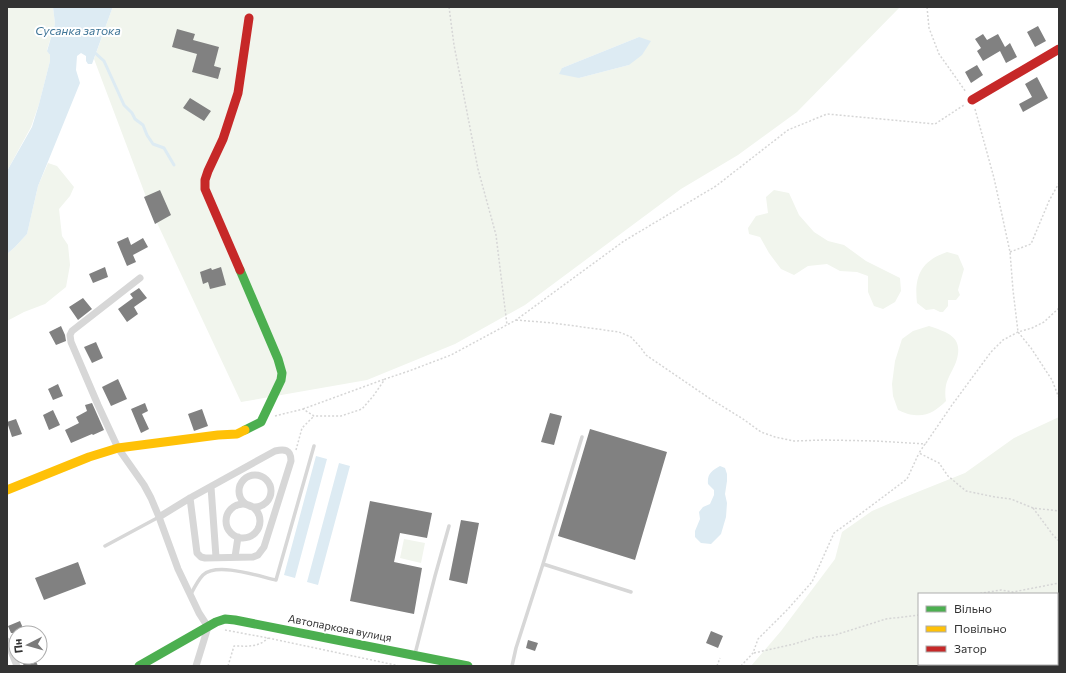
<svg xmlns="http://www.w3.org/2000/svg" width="1066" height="673" font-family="Commissioner,sans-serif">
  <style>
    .green { fill: #f1f5ed; fill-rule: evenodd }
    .water { fill: #ddebf3 }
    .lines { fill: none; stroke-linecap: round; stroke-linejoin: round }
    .stream { stroke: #ddebf3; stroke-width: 3 }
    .building { fill: #818181 }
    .path { stroke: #d6d6d6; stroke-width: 1.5; stroke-dasharray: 2 2; stroke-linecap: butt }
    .lane { stroke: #d7d7d7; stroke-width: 3.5 }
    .street { stroke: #d7d7d7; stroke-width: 7 }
    .fast { stroke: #4caf50; stroke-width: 9 }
    .slow { stroke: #ffc107; stroke-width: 9 }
    .jam { stroke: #c62828; stroke-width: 9 }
    .labels { text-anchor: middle; stroke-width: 4; stroke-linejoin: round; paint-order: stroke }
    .street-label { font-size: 11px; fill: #333; stroke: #fff }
    .water-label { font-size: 12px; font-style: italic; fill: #3f7597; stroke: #fff }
  </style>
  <rect width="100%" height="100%" fill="#fff"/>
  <path class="green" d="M7,7H53L55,24L47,50L50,55V61L39,104L31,127L7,171Z
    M112,7H900L797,112L738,155L681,189L525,305L455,344L367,380L241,402L151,210L94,59L112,9ZM639,37L629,65L579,78L562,68Z
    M48,163L57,166L74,187L70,196L59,209L62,236L68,245L70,265L66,287L45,304L24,312L7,321V254L15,247L27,234L38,186Z
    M774,190L789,193L799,215L814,232L828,241L844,245L866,261L900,278L901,291L895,302L883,309L874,306L868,292V276L857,272L840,271L827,264L808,266L794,275L781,269L769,253L760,237L749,234L748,228L756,216L768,213L766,197Z
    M947,252L958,255L964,269L958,290L960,295L956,300H948V306L943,312H940L934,309L926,310L917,303C914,276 921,261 947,252Z
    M929,326C950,333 964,338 956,362C953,370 948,377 946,385C945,390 945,396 946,401C937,410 927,417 914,415C909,415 903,412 898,410L893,396L892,384L895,361L902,339L913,331Z
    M1059,417V666H751L781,631L835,559L842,532L872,511L900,499L965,473L1014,438ZM919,594H1057V664H919Z
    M404,539L425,543L421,563L400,558Z"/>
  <path class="water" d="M53,7H112V9L92,64H88L86,61V56L81,53L77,56L76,70L80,83L38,186L27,234L15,247L7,254V171L32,127L39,104L50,61V55L47,51L55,24Z
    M639,37L651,41L642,55L629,65L579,78L559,74L562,68Z
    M316,456L327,459L295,578L284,575Z
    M339,463L350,466L318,585L307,582Z
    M720,466L725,468L727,474V481L725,494L727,503L726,517L721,534L711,544L701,543L695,537V531L700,519L699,512L703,507L710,504L714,495V490L708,484C707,473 712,471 720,466Z"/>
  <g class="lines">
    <path class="stream" d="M94,52L104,61L124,105L132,113L135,119L143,125L147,135L153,144L164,148L174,165"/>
  </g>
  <path class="building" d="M1038,26L1046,41L1035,47L1027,32Z
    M177,29L195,34L193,40L219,47L214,66L221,68L218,79L192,72L197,54L172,47Z
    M983,34L987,40L998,34L1005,47L1010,43L1017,57L1006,63L1000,51L983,61L977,51L981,48L975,39Z
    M977,65L983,75L971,83L965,72Z
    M1037,77L1048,98L1023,112L1019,104L1032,97L1025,84Z
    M190,98L211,111L204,121L183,108Z
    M160,190L171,215L155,224L144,197Z
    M128,237L131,245L143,238L148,247L133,255L136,262L127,266L117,242Z
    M105,267L108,277L93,283L89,274Z
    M221,267L226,285L210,289L208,282L203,284L200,272L211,268L212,270Z
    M139,288L147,298L134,307L138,314L127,322L118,309L133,298L130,294Z
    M83,298L92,309L78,320L69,307Z
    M61,326L65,335L66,341L56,345L49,332Z
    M96,342L103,358L92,363L84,347Z
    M118,379L127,399L111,406L102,387Z
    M58,384L63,396L53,400L48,389Z
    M92,403L104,430L93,435L92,434L71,443L65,430L79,423L76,417L87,411L85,405Z
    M145,403L148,411L142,414L149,429L141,433L131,409Z
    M202,409L208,426L194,431L188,414Z
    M53,410L60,425L49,430L43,415Z
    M550,413L562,416L554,445L541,442Z
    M16,419L22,434L12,437L7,422Z
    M590,429L667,452L635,560L558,536Z
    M370,501L432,513L427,538L400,533L394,562L422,568L414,614L350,601Z
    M461,520L479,523L467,584L449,580Z
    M78,562L86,584L44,600L35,578Z
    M20,621L25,633H11L8,626Z
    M711,631L723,636L718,648L706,643Z
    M528,640L538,643L535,651L526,648Z
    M20,657H34L38,666H24Z"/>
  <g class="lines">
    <path class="path" d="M449,7L454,45L478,169L496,235L507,325
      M927,7L929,28L939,54L966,92
      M975,109L994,178L1010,252L1013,290L1018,332L1031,348L1052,380L1059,398
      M1010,252L1031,244L1049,201L1059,183
      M516,320L553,323L619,332L631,337L641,348L646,355L709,398L743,419L761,432L775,437L794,441L824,440L877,441L925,444L919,453L939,463L948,476L966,491L995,497L1011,499L1033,508L1059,511
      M303,409L385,379
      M275,416L303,409L314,416H341L362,409L374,395L385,379L409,371L451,355L516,320L624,241L716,186L788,130L827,114L935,124L964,105
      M926,443L952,405L991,352L1003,340L1018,332L1032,328L1044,322L1059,308
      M296,450L302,428L314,416
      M1033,508L1053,535L1059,541
      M976,594L1001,590L1013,592L1059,583
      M225,630L268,638L400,666
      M754,653L794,644L816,637L835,635L886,619L919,615
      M228,666L234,646C247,646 258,648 268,638
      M717,666L720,658
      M741,666L753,653L758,639L787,610L812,582L834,533L859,515L907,479L919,453"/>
    <path class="lane" d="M105,546L159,517
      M543,564L582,437
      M191,594C194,588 198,580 203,575C217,562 258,576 276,580L314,446
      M415,654L435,576L449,526
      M512,666L516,648L543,564L631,592"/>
    <path class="street" d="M140,278L72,331L70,335L71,342L98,405L118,448L144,485L151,498L159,517L178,569L199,613L208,627L196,666
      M239 491a16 16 0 1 1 32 0a16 16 0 1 1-32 0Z
      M211,487L216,557
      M226 521a17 17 0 1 1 34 0a17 17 0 1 1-34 0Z
      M159,517L190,498L275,451C284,449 291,449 291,461L264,547L258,555L253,557L205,558L201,557L197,553L190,498
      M235,557L238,537
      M7,641L17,666"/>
    <path class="fast" d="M240,270L278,359L282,373L281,380L261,422L245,430
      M139,666L216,622L225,619L235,620L468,666"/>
    <path class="slow" d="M7,490L89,457L118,448L218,435L237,434L245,430"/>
    <path class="jam" d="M972,100L1059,49
      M240,270L205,189V180L208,171L223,139L238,93L249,18"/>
  </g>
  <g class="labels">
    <g class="street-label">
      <text transform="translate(340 628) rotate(11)" y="4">Автопаркова вулиця</text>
    </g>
    <g class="water-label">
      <text x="78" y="35">Сусанка затока</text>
    </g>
  </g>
  <rect width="1066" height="673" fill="none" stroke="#333333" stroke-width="16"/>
  <rect x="918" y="593" width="140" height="72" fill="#ffffff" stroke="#adadad"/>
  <rect x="926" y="606" width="20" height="6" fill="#4caf50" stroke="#adadad"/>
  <text x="954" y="613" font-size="12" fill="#333333">Вільно</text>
  <rect x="926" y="626" width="20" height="6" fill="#ffc107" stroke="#adadad"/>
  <text x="954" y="633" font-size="12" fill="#333333">Повільно</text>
  <rect x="926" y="646" width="20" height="6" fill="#c62828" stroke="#adadad"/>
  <text x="954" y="653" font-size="12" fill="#333333">Затор</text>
  <g transform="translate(28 645) rotate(264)"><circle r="19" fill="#ffffff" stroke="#adadad"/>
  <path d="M0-3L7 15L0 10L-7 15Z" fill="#7a7a7a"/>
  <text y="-6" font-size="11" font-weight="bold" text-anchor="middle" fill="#333333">Пн</text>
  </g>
</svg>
